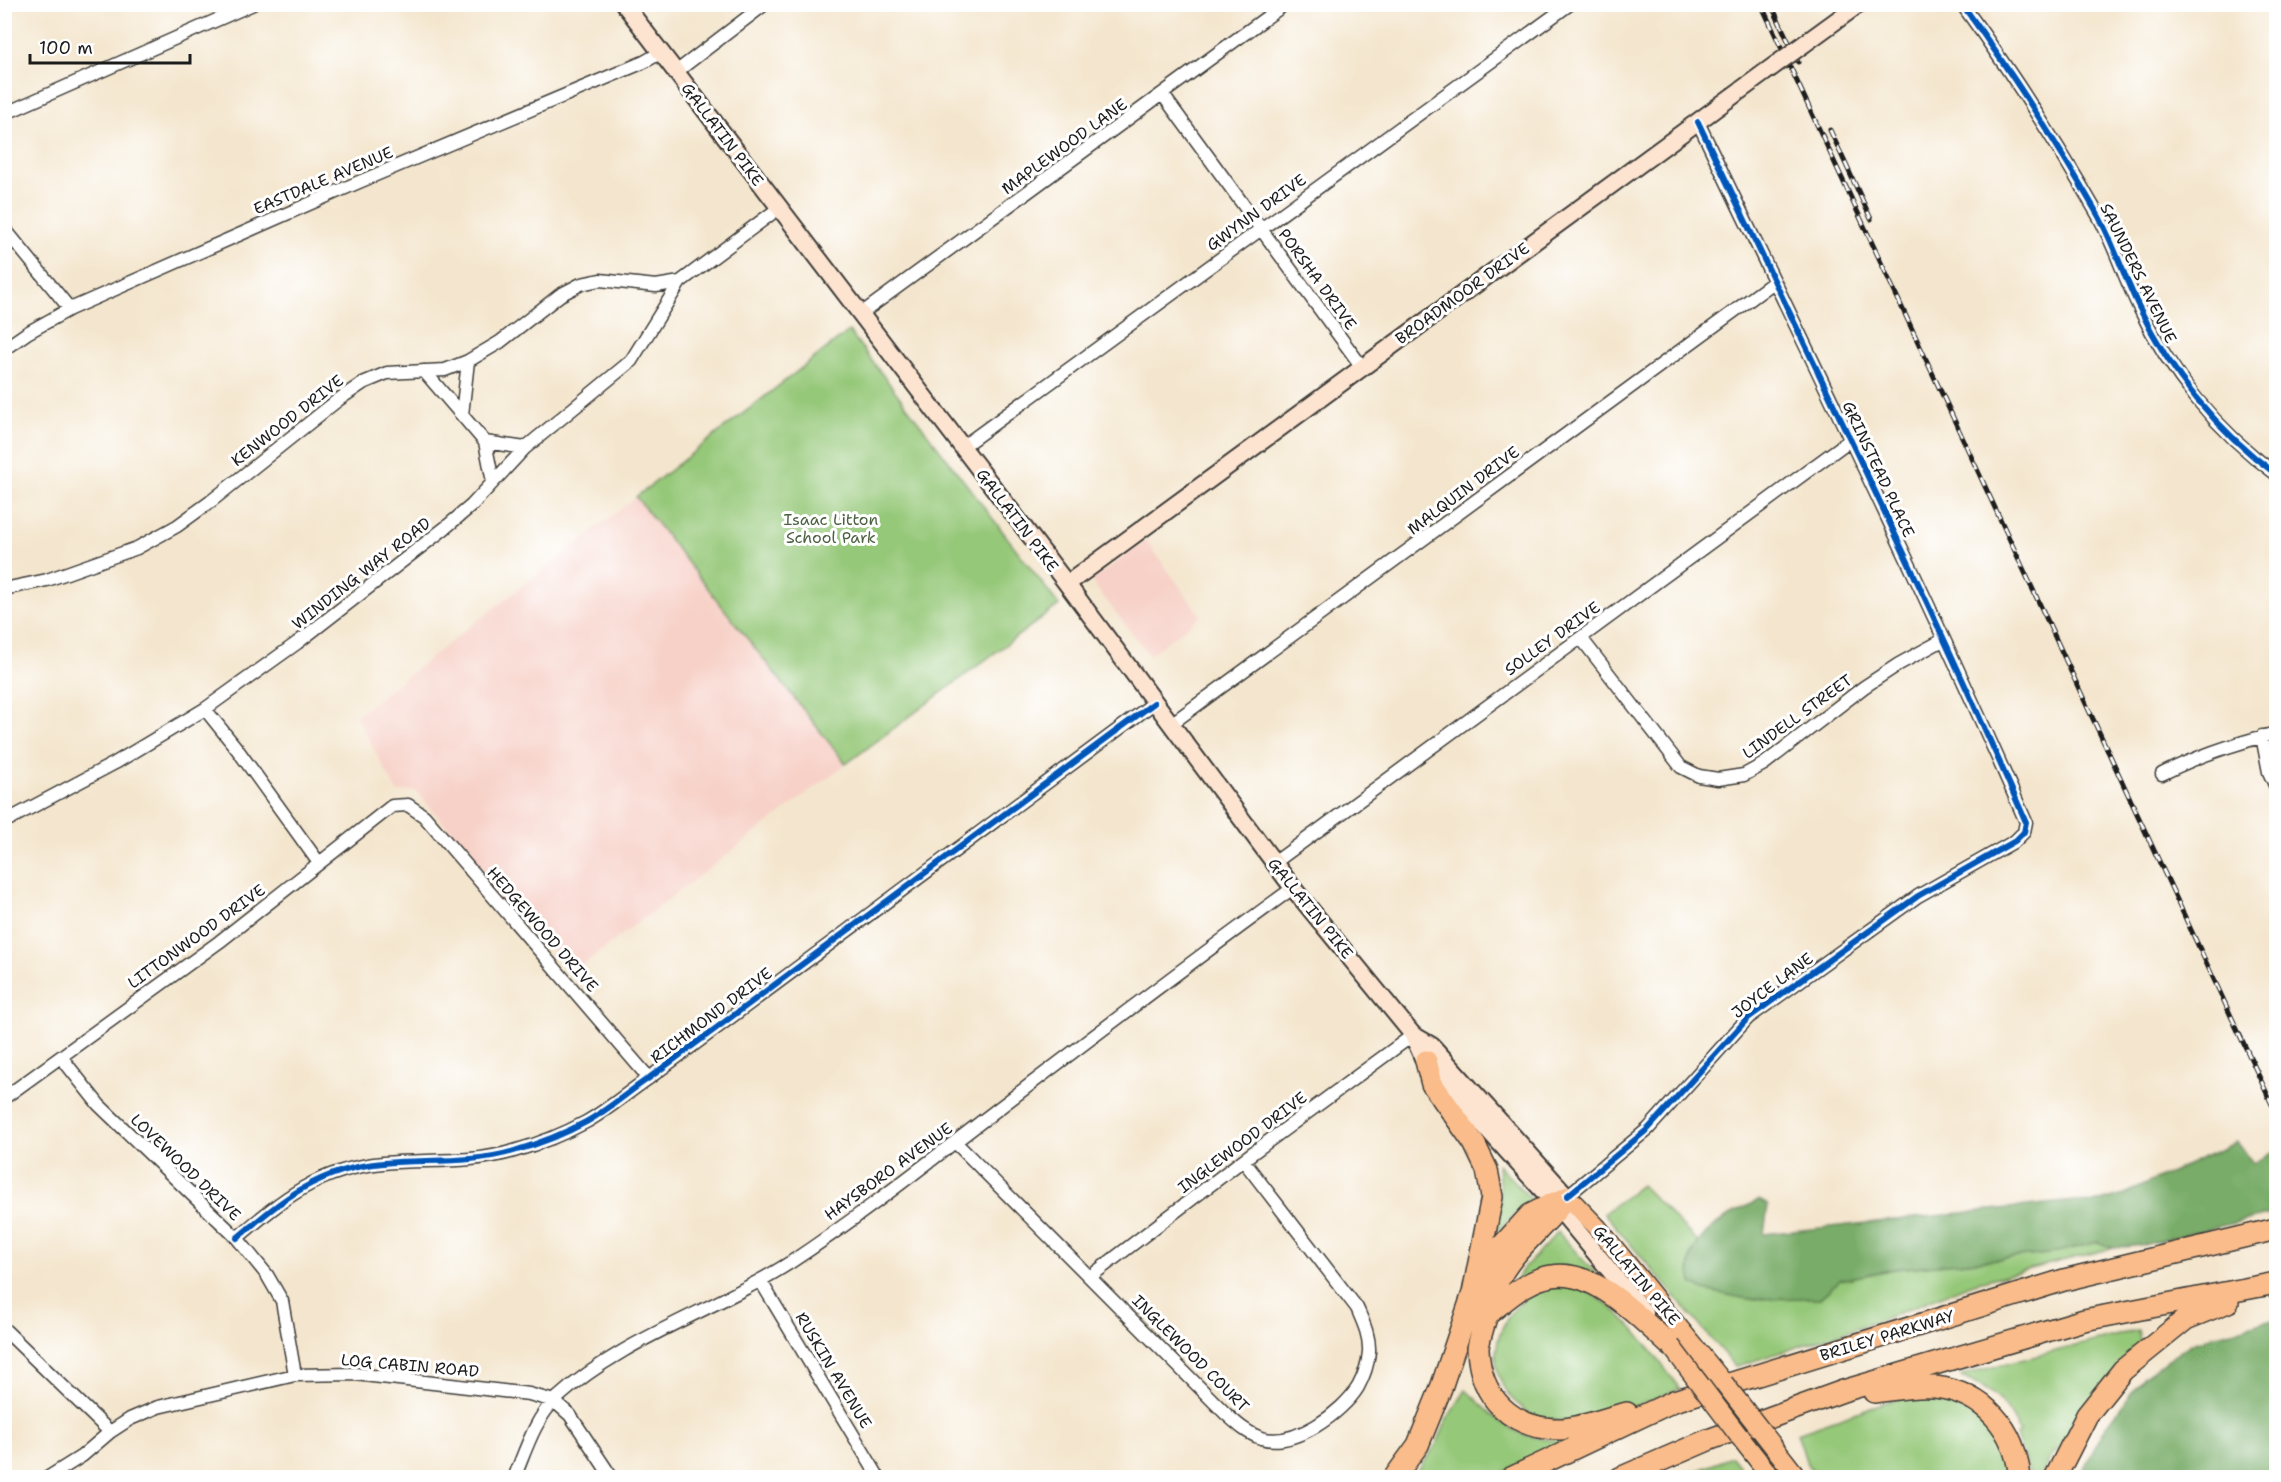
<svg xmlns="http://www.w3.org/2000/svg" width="2281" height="1482" font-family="'Shantell Sans',sans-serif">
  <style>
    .built { fill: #f7d1c8 }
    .green { fill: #95c878; stroke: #58724a; stroke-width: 1.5 }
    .forest { fill: #78ac68; stroke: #4a6442; stroke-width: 1.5 }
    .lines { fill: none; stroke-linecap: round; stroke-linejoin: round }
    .street-casing { stroke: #3c3a37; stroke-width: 15 }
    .secondary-casing { stroke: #3c3a37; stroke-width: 20 }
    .primary-casing { stroke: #3c3a37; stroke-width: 21 }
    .highway-casing { stroke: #3c3a37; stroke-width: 24 }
    .street { stroke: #fff; stroke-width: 12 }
    .secondary { stroke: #fde4d0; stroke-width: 16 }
    .primary { stroke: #f9bc8a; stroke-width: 18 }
    .highway { stroke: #f9bc8a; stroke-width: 21 }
    .rail-casing { stroke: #1c1c1c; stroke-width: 5 }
    .rail { stroke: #fff; stroke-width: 3; stroke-dasharray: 9; stroke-linecap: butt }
    .secondary-bridge-casing { stroke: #3c3a37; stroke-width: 20; stroke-linecap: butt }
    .primary-bridge-casing { stroke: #3c3a37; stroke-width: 21; stroke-linecap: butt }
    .secondary-bridge { stroke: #fde4d0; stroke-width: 16 }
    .primary-bridge { stroke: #f9bc8a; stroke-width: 18 }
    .cycleway-casing { stroke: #fff; stroke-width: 10 }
    .cycleway { stroke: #0057b8; stroke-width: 6 }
    .labels { text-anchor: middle; stroke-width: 6; stroke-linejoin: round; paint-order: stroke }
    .street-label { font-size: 16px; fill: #1c1c1c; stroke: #fff }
    .park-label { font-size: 16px; fill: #4c6141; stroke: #fff }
  </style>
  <rect width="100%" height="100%" fill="#fff"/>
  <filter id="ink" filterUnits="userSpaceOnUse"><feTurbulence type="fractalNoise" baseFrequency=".0167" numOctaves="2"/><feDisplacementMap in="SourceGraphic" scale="12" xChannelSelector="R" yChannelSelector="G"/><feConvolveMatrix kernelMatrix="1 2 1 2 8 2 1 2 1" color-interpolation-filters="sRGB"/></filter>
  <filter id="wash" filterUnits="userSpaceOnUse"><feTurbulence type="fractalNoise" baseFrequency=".008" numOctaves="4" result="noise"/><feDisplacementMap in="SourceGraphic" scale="24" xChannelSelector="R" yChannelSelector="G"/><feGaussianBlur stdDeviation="1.35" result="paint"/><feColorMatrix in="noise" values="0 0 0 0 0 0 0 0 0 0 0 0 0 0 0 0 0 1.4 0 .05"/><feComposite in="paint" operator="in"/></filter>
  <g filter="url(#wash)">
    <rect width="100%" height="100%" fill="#f4e6ce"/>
    <path class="built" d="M636,497L846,764L572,973L416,791L397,792L356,716Z
      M1146,540L1201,616L1149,655L1091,581Z"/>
    <path class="green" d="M849,331L1059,605L846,764L636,497Z
      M1498,1165L1532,1200L1496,1232L1500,1205Z
      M1641,1185L1699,1243L1691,1255L1689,1271L1820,1298L1840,1280L1894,1269L2048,1254L2098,1242L2113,1248L1970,1284L1881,1320L1735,1367L1604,1213Z
      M1558,1232L1595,1273L1517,1279L1523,1269Z
      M1557,1286C1564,1286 1573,1285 1580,1288C1622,1305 1653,1353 1680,1389C1637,1406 1590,1425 1543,1420C1535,1419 1526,1411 1520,1406C1483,1378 1491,1322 1528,1297C1536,1291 1547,1289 1557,1286Z
      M2138,1330L2141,1344L2065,1447C2051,1450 2047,1465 2042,1477H2031L2016,1436L2019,1432L2016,1429L2017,1426C2003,1398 1990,1389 1961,1377L1962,1375Z
      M1466,1390C1502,1424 1523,1447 1576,1438L1577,1439L1492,1477L1413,1478L1436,1445L1449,1416Z
      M1916,1395H1937L1967,1404L1995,1427L2013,1477H1817L1807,1464L1797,1433L1886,1402Z
      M1732,1457L1748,1477H1681Z"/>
    <path class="forest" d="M2237,1142L2253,1163L2276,1151V1213L2143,1245L2113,1248L2098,1242L2048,1254L1894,1269L1840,1280L1820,1298L1748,1299L1704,1290L1692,1283C1680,1239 1725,1216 1759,1200L1768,1205L1764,1234L2075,1201L2090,1204L2124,1194Z
      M2276,1318V1477H2079L2106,1427L2144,1376L2194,1342Z"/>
  </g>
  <g filter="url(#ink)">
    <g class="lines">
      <g class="street-casing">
        <path id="street" d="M1962,4C2011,72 2057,143 2098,215C2114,244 2124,277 2139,307C2170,373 2217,431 2276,474
          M676,72L765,4
          M1163,95L1362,367
          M4,114L253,4
          M4,228L70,309
          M862,313L1285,4
          M4,349L27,333L70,309L359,182L644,62L660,53
          M424,371L485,442L525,448
          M462,415L468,361
          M485,442L493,482
          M962,447L1570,4
          M4,589L47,580L137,548L177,526L210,502L338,400L363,383L387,373L445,370L468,361L500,342L560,295L581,284L600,280L656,286L680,282L779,208
          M1581,638L1681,767L1699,776L1718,779L1744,775L1764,764L1864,687L1899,664L1943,640
          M205,709L237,749L319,863
          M1171,724L1774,282
          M2262,736L2269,772L2276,787
          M2162,774C2199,755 2236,743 2276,733
          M4,822L115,763L205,709L297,643L445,528L471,506L525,448L631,361L680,282
          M1274,863L1850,440
          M61,1057L99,1105L237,1238L267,1275L282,1301L295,1375
          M4,1098L219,942L392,806L408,805L424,816L649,1078
          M955,1142L1224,1412C1235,1422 1246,1433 1261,1438C1294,1448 1342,1413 1358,1387C1364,1376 1368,1364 1369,1352C1370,1336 1363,1322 1357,1308L1243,1160
          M1567,1196L1648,1129L1748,1018L1918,896L2015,841L2024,832L2026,822C1923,586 1809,354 1698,122
          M237,1238C284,1198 319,1169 383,1163C427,1159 471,1164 514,1151C538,1144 564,1134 586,1122C608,1110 628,1092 649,1078L1154,703
          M1091,1276L1243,1160L1413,1035
          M760,1280L879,1478
          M4,1329L110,1432
          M47,1478L82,1456L110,1432L130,1419L158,1407L295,1375L355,1374L529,1394L554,1401L570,1415L612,1478
          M514,1478C525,1452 535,1418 556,1399C624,1337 715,1311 791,1262C868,1211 941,1152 1015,1096C1107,1026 1199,956 1293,888"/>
      </g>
      <g class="secondary-casing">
        <path id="secondary" d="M624,4L1067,584L1293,888L1413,1035L1423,1058L1554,1203L1645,1313
          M1804,44L1859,4
          M1067,584L1764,73
          M1413,1035L1432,1046L1567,1196L1560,1206"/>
      </g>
      <g class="primary-casing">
        <path id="primary" d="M1554,1203L1567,1196L1598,1228L1724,1383
          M1739,1436L1772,1478"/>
      </g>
      <g class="highway-casing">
        <path id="highway" d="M1558,1208C1538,1233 1511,1252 1497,1283C1494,1290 1478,1342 1478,1349C1480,1397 1511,1429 1560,1429C1578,1429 1609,1417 1627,1413
          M1483,1276L1499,1249L1530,1215L1554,1203
          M1489,1313C1507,1299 1528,1279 1552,1276C1595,1268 1641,1320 1671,1346
          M1874,1392C1893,1390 1915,1385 1935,1387C1985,1393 2015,1429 2020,1478
          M1394,1478L1418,1445L1441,1388L1473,1293L1492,1197L1487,1170L1474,1143L1432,1084L1426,1061
          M1511,1478L1674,1401L2064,1280L2276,1229
          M1620,1478L1708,1440L1843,1391L2084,1320L2276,1283
          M2055,1478L2087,1415L2123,1370L2186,1319L2228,1302"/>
      </g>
      <use href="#street" class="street"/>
      <use href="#secondary" class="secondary"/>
      <use href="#primary" class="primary"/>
      <use href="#highway" class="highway"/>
      <g class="rail-casing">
        <path id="rail" d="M1761,4L2276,1113
          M1771,4L1798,62
          M1830,130L1871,219"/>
      </g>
      <use href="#rail" class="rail"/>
      <g class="secondary-bridge-casing">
        <path id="secondary-bridge" d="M1764,73L1804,44"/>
      </g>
      <g class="primary-bridge-casing">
        <path id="primary-bridge" d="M1671,1346L1739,1436
          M1724,1383L1795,1474"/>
      </g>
      <use href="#secondary-bridge" class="secondary-bridge"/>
      <use href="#primary-bridge" class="primary-bridge"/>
      <g class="cycleway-casing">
        <path id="cycleway" d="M1962,4C2011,72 2057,143 2098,215C2114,244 2124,277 2139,307C2170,373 2217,431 2276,474
          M1567,1196L1648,1129L1748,1018L1918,896L2015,841L2024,832L2026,822C1923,586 1809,354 1698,122
          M237,1238C284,1198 319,1169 383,1163C427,1159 471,1164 514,1151C538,1144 564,1134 586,1122C608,1110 628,1092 649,1078L1154,703"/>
      </g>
      <use href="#cycleway" class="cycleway"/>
    </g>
  </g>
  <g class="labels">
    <g class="street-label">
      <text transform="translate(723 134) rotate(53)" y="6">GALLATIN PIKE</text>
      <text transform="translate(1064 146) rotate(-36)" y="6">MAPLEWOOD LANE</text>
      <text transform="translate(323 180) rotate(-23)" y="6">EASTDALE AVENUE</text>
      <text transform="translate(1256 212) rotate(-36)" y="6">GWYNN DRIVE</text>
      <text transform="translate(2139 273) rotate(64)" y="6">SAUNDERS AVENUE</text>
      <text transform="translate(1318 279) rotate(54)" y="6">PORSHA DRIVE</text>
      <text transform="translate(1462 293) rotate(-36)" y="6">BROADMOOR DRIVE</text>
      <text transform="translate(287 420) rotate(-38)" y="6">KENWOOD DRIVE</text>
      <text transform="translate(1879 469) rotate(65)" y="6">GRINSTEAD PLACE</text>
      <text transform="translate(1463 490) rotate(-37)" y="6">MALQUIN DRIVE</text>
      <text transform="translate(1018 520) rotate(53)" y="6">GALLATIN PIKE</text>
      <text transform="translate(361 573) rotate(-38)" y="6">WINDING WAY ROAD</text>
      <text transform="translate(1552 638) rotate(-36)" y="6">SOLLEY DRIVE</text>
      <text transform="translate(1797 716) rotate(-36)" y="6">LINDELL STREET</text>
      <text transform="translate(1311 908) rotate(51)" y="6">GALLATIN PIKE</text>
      <text transform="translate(543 929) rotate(49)" y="6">HEDGEWOOD DRIVE</text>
      <text transform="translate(196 936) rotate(-36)" y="6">LITTONWOOD DRIVE</text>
      <text transform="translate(1772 985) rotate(-37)" y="6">JOYCE LANE</text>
      <text transform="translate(711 1015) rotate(-37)" y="6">RICHMOND DRIVE</text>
      <text transform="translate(1242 1142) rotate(-37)" y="6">INGLEWOOD DRIVE</text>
      <text transform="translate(186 1167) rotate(44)" y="6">LOVEWOOD DRIVE</text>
      <text transform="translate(888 1171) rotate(-36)" y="6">HAYSBORO AVENUE</text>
      <text transform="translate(1637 1275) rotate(50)" y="6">GALLATIN PIKE</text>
      <text transform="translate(1887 1335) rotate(-17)" y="6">BRILEY PARKWAY</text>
      <text transform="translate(1191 1353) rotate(45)" y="6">INGLEWOOD COURT</text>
      <text transform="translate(410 1365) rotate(5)" y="6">LOG CABIN ROAD</text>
      <text transform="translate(834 1370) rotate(59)" y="6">RUSKIN AVENUE</text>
    </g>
    <g class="park-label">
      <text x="831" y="525">Isaac Litton<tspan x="831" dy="18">School Park</tspan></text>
    </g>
  </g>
  <rect width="2281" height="1482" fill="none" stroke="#fff" stroke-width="24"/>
  <path d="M30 54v9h160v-9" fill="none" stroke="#1c1c1c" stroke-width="3"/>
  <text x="39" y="54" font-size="18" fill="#1c1c1c" stroke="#ffffff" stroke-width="4.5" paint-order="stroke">100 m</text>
</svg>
